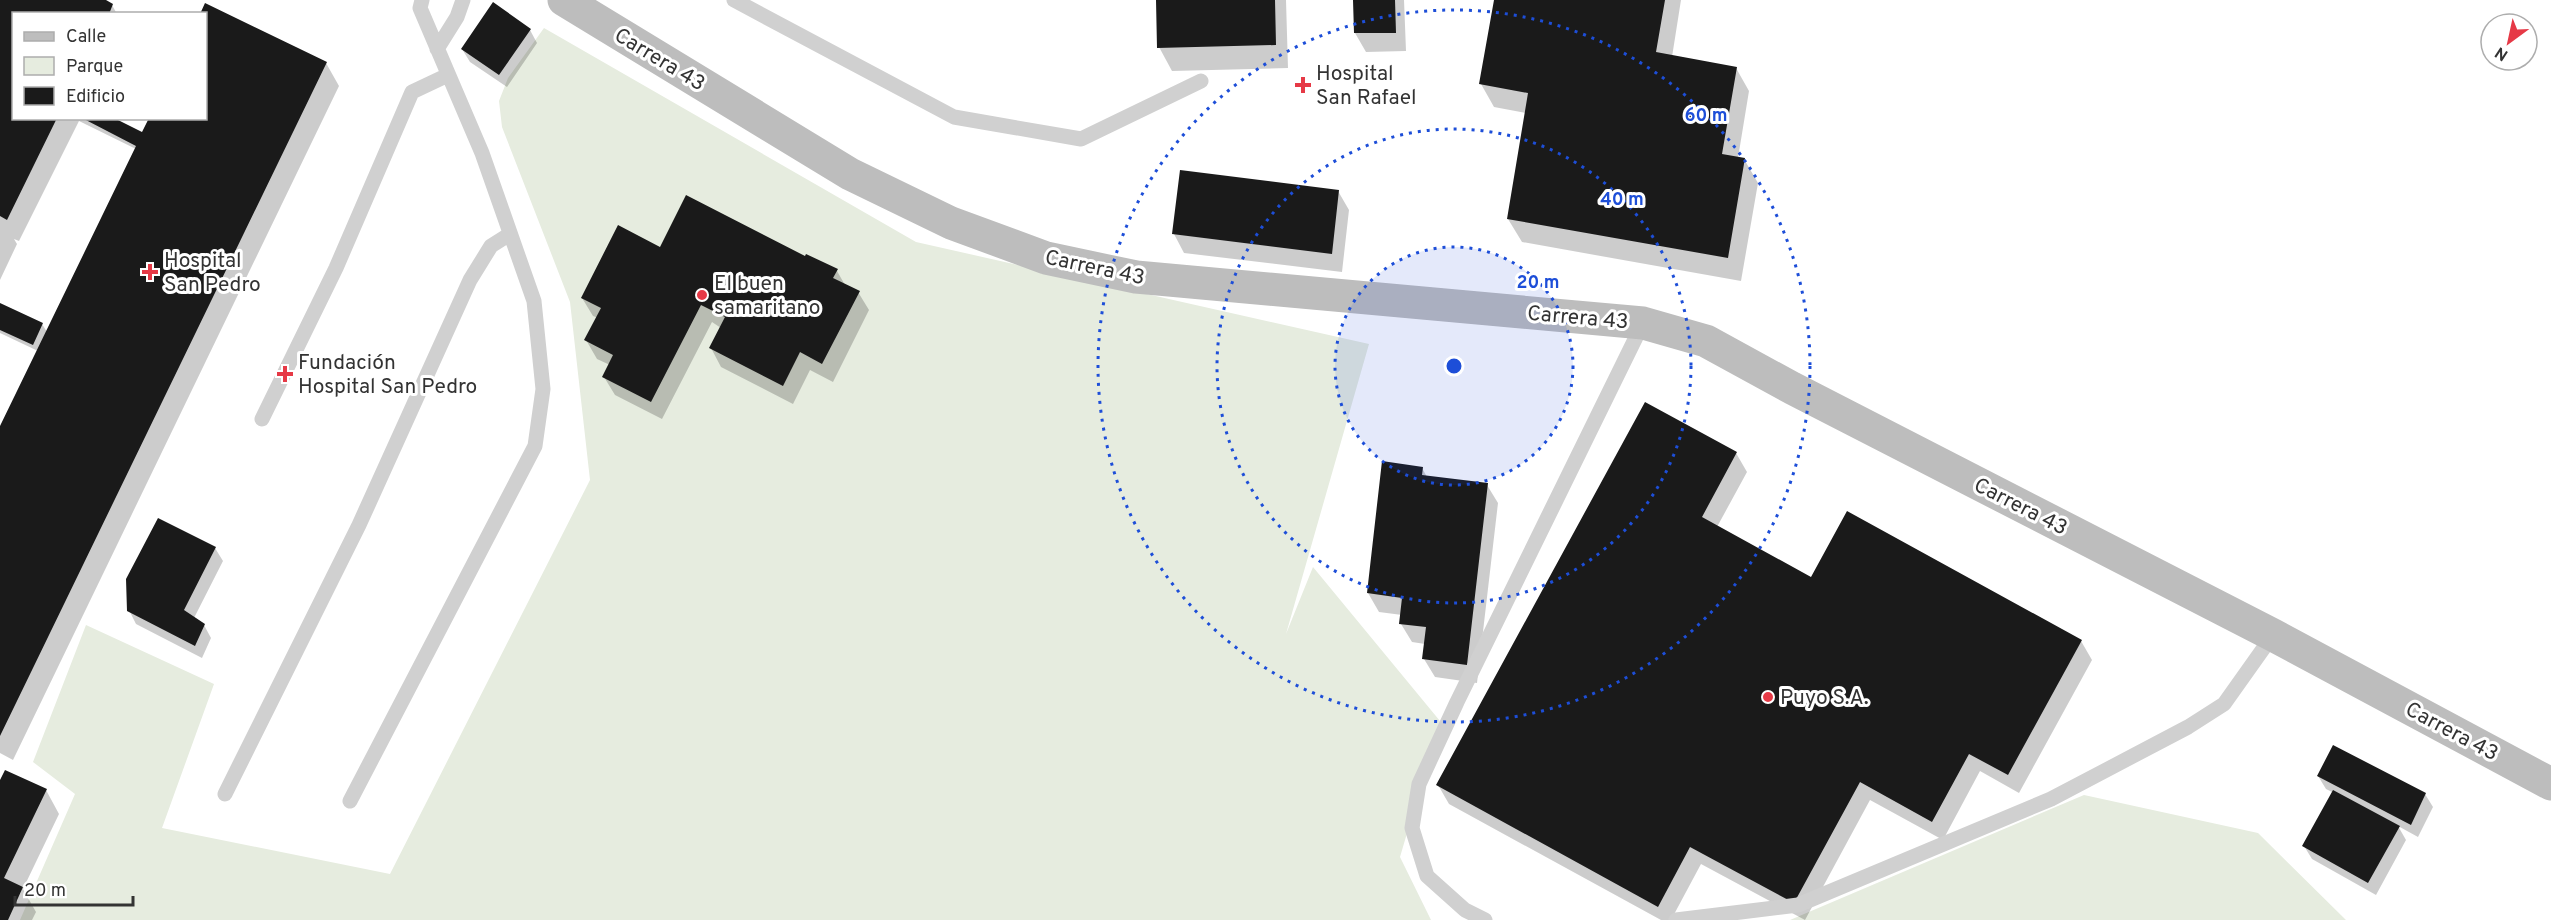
<svg xmlns="http://www.w3.org/2000/svg" width="2551" height="920" font-family="Overpass,sans-serif">
  <style>
    .green { fill: #e6ecdf }
    .shadow { fill: #0003 }
    .building { fill: #1a1a1a }
    .lines { fill: none; stroke-linecap: round; stroke-linejoin: round }
    .lane { stroke: #d0d0d0; stroke-width: 15 }
    .secondary { stroke: #bdbdbd; stroke-width: 33 }
    .ring { fill: none; stroke: #1d4ed8; stroke-width: 3; stroke-dasharray: 3 6 }
    .poi-dot { fill: #e63946; stroke: #fff; stroke-width: 2 }
    .labels { text-anchor: middle; stroke-width: 6; stroke-linejoin: round; paint-order: stroke }
    .street-label { font-size: 21px; fill: #333; stroke: #fff }
    .poi-label { font-size: 21px; fill: #333; stroke: #fff; text-anchor: start }
    .centre { fill: #1d4ed8; stroke: #fff; stroke-width: 3 }
    .ring-label { font-size: 18px; text-anchor: middle; font-weight: bold; fill: #1d4ed8; stroke: #fff; stroke-width: 6; stroke-linejoin: round; paint-order: stroke }
  </style>
  <rect width="100%" height="100%" fill="#fff"/>
  <path class="green" d="M544,28L916,242L1369,344L1286,634L1313,567L1440,721L1400,857L1431,920H20L75,794L33,762L86,625L214,684L162,828L390,874L590,480L570,302L502,127L499,101L508,78Z
    M2084,795L2258,833L2346,920H1790Z"/>
  <path class="shadow" d="M0,0H103L112,5L117,14H14V118H111L141,133L206,118V5L326,63L339,86L13,760L0,753V429L38,351L0,333V304L42,324L47,332L136,149L79,121L19,241L14,239L17,244L0,280Z
    M1157,0H1286L1288,68L1172,71L1159,47Z
    M1354,0H1404L1406,51L1366,52L1355,33Z
    M1495,0H1681L1672,57L1736,68L1749,91L1738,158L1744,159L1758,183L1741,281L1522,242L1508,219L1526,113L1494,107L1481,84Z
    M530,30L537,43L507,87L470,62L462,49Z
    M1338,191L1349,210L1342,272L1184,253L1174,234Z
    M661,249L805,258L837,271L845,285L858,292L869,310L833,382L810,370L793,404L721,367L711,348L721,328L712,322L662,419L615,395L604,377L610,365L597,359L586,340L598,318L593,316L582,298Z
    M1646,404L1736,453L1747,472L1717,527L1812,579L2081,641L2092,660L2019,793L1980,771L1943,840L1870,800L1805,920L1701,864L1671,920H1661L1449,804L1438,785Z
    M1422,468L1427,477L1487,485L1498,503L1477,683L1435,677L1424,659L1425,644L1412,642L1401,624L1402,615L1379,612L1368,593Z
    M158,520L215,548L223,561L194,618L204,625L211,638L202,658L136,624L129,610Z
    M2333,747L2425,794L2433,807L2418,837L2398,826L2406,840L2376,895L2312,859L2304,846L2334,793L2326,789L2318,776Z
    M0,783L46,790L59,814L23,889L36,912L32,920H0Z"/>
  <path class="building" d="M0,0H106L113,4L109,14H14V118H57L7,220L0,216Z
    M1156,0H1275L1276,45L1157,48Z
    M1353,0H1395L1396,33H1354Z
    M1494,0H1665L1656,52L1737,67L1722,154L1745,158L1728,258L1507,219L1528,93L1479,84Z
    M493,2L531,29L499,75L461,49Z
    M205,3L327,62L0,736V426L136,146L82,118H114L142,132L149,118H206V14H200Z
    M1180,170L1339,190L1332,254L1172,234Z
    M686,195L805,256L806,254L838,269L833,278L860,291L822,364L800,352L783,386L709,348L725,317L701,305L651,402L602,377L613,355L584,340L601,308L581,298L618,225L660,247Z
    M0,303L43,323L33,345L0,330Z
    M1645,402L1737,452L1702,517L1811,577L1847,511L2082,640L2008,775L1969,754L1932,822L1860,782L1794,903L1690,847L1658,907L1436,785Z
    M1382,461L1423,467L1422,475L1488,483L1467,665L1422,659L1426,627L1399,624L1402,598L1367,593Z
    M158,518L216,547L184,610L205,624L195,646L127,611L126,579Z
    M2333,745L2426,793L2411,825L2317,776Z
    M5,770L47,789L4,878L23,887L8,920H0V780Z
    M2333,790L2400,826L2368,883L2302,846Z"/>
  <g class="lines">
    <path class="lane" d="M734,0L954,117L1081,139L1201,81
      M437,49L457,17L463,0
      M262,419L336,268L412,92L448,75
      M225,794L359,525L470,280L491,246L510,234
      M350,801L535,446L543,389L534,301L482,153L420,8L422,0
      M1485,920L1465,910L1427,876L1412,828L1419,784L1457,702L1643,323
      M1676,920L1798,905L2051,799L2188,727L2224,704L2273,635"/>
    <path class="secondary" d="M564,0L850,174L951,223L1046,258L1136,277L1643,323L1706,341L1792,388L2273,635L2551,784"/>
  </g>
  <circle cx="1454" cy="366" r="119" fill="#1d4ed8" fill-opacity=".12"/>
  <g class="ring">
    <circle cx="1454" cy="366" r="119"/>
    <circle cx="1454" cy="366" r="237"/>
    <circle cx="1454" cy="366" r="356"/>
  </g>
  <g class="poi-dot">
    <path d="M1300 76h6v6h6v6h-6v6h-6v-6h-6v-6h6z"/>
    <path d="M147 263h6v6h6v6h-6v6h-6v-6h-6v-6h6z"/>
    <circle cx="702" cy="295" r="6"/>
    <path d="M282 365h6v6h6v6h-6v6h-6v-6h-6v-6h6z"/>
    <circle cx="1768" cy="697" r="6"/>
  </g>
  <g class="labels">
    <g class="street-label">
      <text transform="translate(660 59) rotate(31)" y="7">Carrera 43</text>
      <text transform="translate(1095 267) rotate(12)" y="7">Carrera 43</text>
      <text transform="translate(1578 317) rotate(5)" y="7">Carrera 43</text>
      <text transform="translate(2021 506) rotate(27)" y="7">Carrera 43</text>
      <text transform="translate(2452 731) rotate(28)" y="7">Carrera 43</text>
    </g>
    <g class="poi-label">
      <text x="1316" y="80">Hospital<tspan x="1316" dy="24">San Rafael</tspan></text>
      <text x="164" y="267">Hospital<tspan x="164" dy="24">San Pedro</tspan></text>
      <text x="714" y="290">El buen<tspan x="714" dy="24">samaritano</tspan></text>
      <text x="298" y="369">Fundación<tspan x="298" dy="24">Hospital San Pedro</tspan></text>
      <text x="1780" y="704">Puyo S.A.</text>
    </g>
  </g>
  <circle cx="1454" cy="366" r="9" class="centre"/>
  <g class="ring-label">
    <text x="1706" y="121">60 m</text>
    <text x="1622" y="205">40 m</text>
    <text x="1538" y="288">20 m</text>
  </g>
  <rect x="12" y="12" width="195" height="108" fill="#ffffff" stroke="#adadad" stroke-width="1.5"/>
  <rect x="24" y="32" width="30" height="9" fill="#bdbdbd" stroke="#adadad" stroke-width="1.5"/>
  <text x="66" y="42" font-size="18" fill="#333333">Calle</text>
  <rect x="24" y="57" width="30" height="18" fill="#e6ecdf" stroke="#adadad" stroke-width="1.5"/>
  <text x="66" y="72" font-size="18" fill="#333333">Parque</text>
  <rect x="24" y="87" width="30" height="18" fill="#1a1a1a" stroke="#adadad" stroke-width="1.5"/>
  <text x="66" y="102" font-size="18" fill="#333333">Edificio</text>
  <g transform="translate(2509 42) rotate(213)"><circle r="28" fill="#ffffff" stroke="#adadad" stroke-width="1.5"/>
  <path d="M0-4.5L10 22L0 15L-10 22Z" fill="#e63946"/>
  <text y="-9" font-size="16" font-weight="bold" text-anchor="middle" fill="#333333">N</text>
  </g>
  <path d="M15 896v9h118v-9" fill="none" stroke="#333333" stroke-width="3"/>
  <text x="24" y="896" font-size="18" fill="#333333" stroke="#ffffff" stroke-width="4.5" paint-order="stroke">20 m</text>
</svg>
